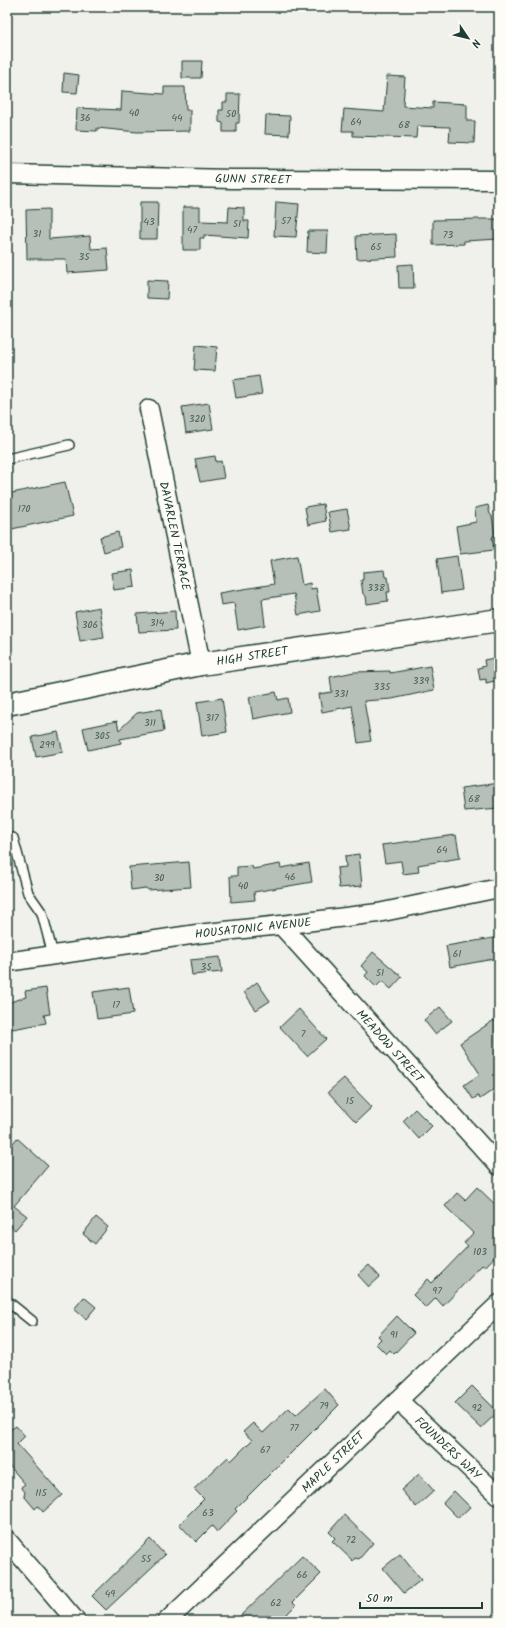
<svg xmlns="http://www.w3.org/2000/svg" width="506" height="1628" font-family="Kalam,sans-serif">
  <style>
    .building { fill: #b6bfb8; stroke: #1f3d34 }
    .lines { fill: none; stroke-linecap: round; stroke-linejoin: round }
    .lane-casing { stroke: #1f3d34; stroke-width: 12 }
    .street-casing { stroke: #1f3d34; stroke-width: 21 }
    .secondary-casing { stroke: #1f3d34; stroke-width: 25 }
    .lane { stroke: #fdfcf7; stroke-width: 9 }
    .street { stroke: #fdfcf7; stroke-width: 18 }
    .secondary { stroke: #fdfcf7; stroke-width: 22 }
    .labels { text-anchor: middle; stroke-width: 3.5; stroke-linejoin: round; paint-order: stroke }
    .number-label { font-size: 10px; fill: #455e55 }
    .street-label { font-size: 12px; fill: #1f3d34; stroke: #fdfcf7 }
  </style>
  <rect width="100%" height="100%" fill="#f0f1eb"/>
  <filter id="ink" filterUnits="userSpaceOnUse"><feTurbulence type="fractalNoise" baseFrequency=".025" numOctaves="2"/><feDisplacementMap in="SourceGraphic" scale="8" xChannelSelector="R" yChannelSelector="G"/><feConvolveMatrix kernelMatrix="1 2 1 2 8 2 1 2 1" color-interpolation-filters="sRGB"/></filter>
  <g filter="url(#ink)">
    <path class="building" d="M182,61H202L201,78H182Z
      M64,73L79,75L77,93L63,92Z
      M387,76L405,77L403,106L433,108V102L467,104V121H475L474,143L449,142L450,127L417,126L416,138L353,136V131H342L344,109L384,112Z
      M164,87H185L186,110H190V131L137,132L97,128V131L76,130L77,108L121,110L122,91L164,94Z
      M227,94H240L239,123H236V132H223V123L219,122V110H223V102H227Z
      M266,115L290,116L289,135L265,134Z
      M140,202H158L157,239H140Z
      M276,202L299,204L296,237L274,236Z
      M183,207H200V221L228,222L229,207L244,208V221H249L248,238L204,235V238H200V250H183Z
      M49,209V239L90,236L91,249L107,248L109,270L67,273L66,259H27L26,210Z
      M481,219H499V239L464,241V244L433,245V220Z
      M308,231H328L327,253L307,252Z
      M396,234L397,257L357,259L356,236Z
      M413,264L414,288H399L398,265Z
      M147,280L168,281L167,299L147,298Z
      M196,345L217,347L215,371L194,370Z
      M259,376L262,394L236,398L233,380Z
      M209,403L213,429L186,433L182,407Z
      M215,456L216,462L221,461L224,478L200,482L195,459Z
      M65,482L73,516L7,530V494Z
      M323,504L326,521L308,525L305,507Z
      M488,505L490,514L492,516L495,535L492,537L494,550L460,554L456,526L476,522L475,508Z
      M347,509L351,529L332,532L328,512Z
      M118,532L121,547L104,552L100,537Z
      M297,556L302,585L310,583L311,589L316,588L320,611L298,615L294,594L262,599L265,625L238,630L234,603L221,605L219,593L274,584L270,561Z
      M457,556L462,590L441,593L437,559Z
      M133,570L135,587L114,590L111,573Z
      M384,570L385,577H388L390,592H387L388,601L367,604L366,596L363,594L361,580H363V572Z
      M99,607L104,637L80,641L75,612Z
      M175,611L176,630L139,632L137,614Z
      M499,657V680L486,683V679L480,680L478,668L485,666L484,660Z
      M430,666L434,690L392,699L364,701L371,741L358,743L352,706L322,712L319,694L332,692L330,677L354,672L390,671V673Z
      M276,692L278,700L288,698L290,712L253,719L249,697Z
      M222,698L227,732L202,736L197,702Z
      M161,709L164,731L120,739L121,743L88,750L83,728L117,721L119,730L137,713Z
      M58,732L63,752L36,757L32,737Z
      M499,783V808L464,811L461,788Z
      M456,835L460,858L418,865L419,872L403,874L401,861L385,863L382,845Z
      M359,854L362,886L339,888L337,868L346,867L345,856Z
      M189,862L191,887L148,890L146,888L131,890L129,867Z
      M309,863L312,882L254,892L255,900L231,902L230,876H237V867L252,866L253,869L280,864L281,868Z
      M499,937V958L450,967L446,946Z
      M373,952L402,977L391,989L382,981L376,987L365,976L368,972L361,966Z
      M220,957L222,972L192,975L190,960Z
      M257,982L270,1001L256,1010L244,992Z
      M129,987L133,1014L97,1019L93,992Z
      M46,988L50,1014L44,1015L46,1023L7,1030V1003L26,997L25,991Z
      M440,1007L452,1021L435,1034L424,1020Z
      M299,1009L326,1039L307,1056L280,1027Z
      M494,1020L499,1028V1086L480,1099L478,1096L473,1099L464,1085L480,1074L460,1043Z
      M344,1078L372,1107L356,1122L328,1092Z
      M415,1109L432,1126L419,1139L403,1121Z
      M17,1138L48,1166L14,1206L27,1216L15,1230L7,1223V1151Z
      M477,1187L499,1208V1252L485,1267L482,1265L443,1306L436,1298L426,1308L413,1295L428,1279L432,1283L444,1271L468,1246L464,1243L473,1233L445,1206L457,1193L465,1200Z
      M96,1217L108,1227L95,1244L83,1234Z
      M369,1265L380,1277L369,1287L358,1275Z
      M84,1297L96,1307L86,1319L74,1309Z
      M397,1316L414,1333L394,1354L390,1350L386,1354L376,1344L381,1339L378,1336Z
      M472,1386L498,1412L481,1428L455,1403Z
      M325,1389L339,1405L235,1509L237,1511L217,1532L212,1526L196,1542L179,1524L204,1499L194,1489L228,1457L231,1461L252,1440L243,1432L253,1423L263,1433L289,1408L296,1415Z
      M16,1426L25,1436L17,1444L62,1495L43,1512L38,1506L35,1509L24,1496L25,1492L21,1487L25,1484L7,1463V1432Z
      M419,1474L434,1491L416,1507L401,1490Z
      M454,1491L470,1507L458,1518L443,1503Z
      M344,1515L373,1543L359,1559L355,1558L353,1561L332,1541L335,1538L329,1532Z
      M150,1539L165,1555L106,1610L92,1596Z
      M400,1554L421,1580L404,1593L383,1568Z
      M302,1556L321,1574L293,1602L296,1605L280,1621H235Z"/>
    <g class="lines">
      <g class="lane-casing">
        <path id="lane" d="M7,459L69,445
          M7,840L13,838L28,893L42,913L53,955
          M7,1301L32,1321"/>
      </g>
      <g class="street-casing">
        <path id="street" d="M7,174L232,179L499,180
          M149,409L201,664
          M281,925L499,1166
          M7,962L197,934L281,925L378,913L499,888
          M398,1400L499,1496
          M7,1540L76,1621
          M167,1621L499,1304"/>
      </g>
      <g class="secondary-casing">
        <path id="secondary" d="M7,704L201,664L499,620"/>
      </g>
      <use href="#lane" class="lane"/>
      <use href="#street" class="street"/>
      <use href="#secondary" class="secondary"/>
    </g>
  </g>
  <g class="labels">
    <g class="number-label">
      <text x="134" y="116">40</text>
      <text x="231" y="117">50</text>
      <text x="85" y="121">36</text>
      <text x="177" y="121">44</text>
      <text x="356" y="125">64</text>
      <text x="404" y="128">68</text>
      <text x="286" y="224">57</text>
      <text x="149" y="225">43</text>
      <text x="237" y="227">51</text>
      <text x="192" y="233">47</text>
      <text x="37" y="237">31</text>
      <text x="448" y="238">73</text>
      <text x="376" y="250">65</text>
      <text x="84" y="260">35</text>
      <text x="197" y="422">320</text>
      <text x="24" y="512">170</text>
      <text x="376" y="591">338</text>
      <text x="157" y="626">314</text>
      <text x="90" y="628">306</text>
      <text x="421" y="684">339</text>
      <text x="382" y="690">335</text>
      <text x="341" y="697">331</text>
      <text x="212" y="721">317</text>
      <text x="150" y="726">311</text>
      <text x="102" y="739">305</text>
      <text x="47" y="748">299</text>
      <text x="474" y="802">68</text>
      <text x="442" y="853">64</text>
      <text x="290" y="880">46</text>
      <text x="159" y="881">30</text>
      <text x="243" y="889">40</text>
      <text x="457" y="957">61</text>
      <text x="206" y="970">35</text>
      <text x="380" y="976">51</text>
      <text x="116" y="1008">17</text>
      <text x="303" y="1037">7</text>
      <text x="350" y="1104">15</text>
      <text x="480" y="1255">103</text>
      <text x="437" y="1294">97</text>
      <text x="394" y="1338">91</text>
      <text x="324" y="1409">79</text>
      <text x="477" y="1411">92</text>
      <text x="294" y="1431">77</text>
      <text x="265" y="1453">67</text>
      <text x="41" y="1496">115</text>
      <text x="208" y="1516">63</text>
      <text x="351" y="1543">72</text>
      <text x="146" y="1562">55</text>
      <text x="302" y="1578">66</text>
      <text x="110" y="1597">49</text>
      <text x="276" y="1606">62</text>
    </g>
    <g class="street-label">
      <text transform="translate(253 179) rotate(1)" y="4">GUNN STREET</text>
      <text transform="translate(175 536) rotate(78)" y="4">DAVARLEN TERRACE</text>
      <text transform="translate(252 656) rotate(-9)" y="4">HIGH STREET</text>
      <text transform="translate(253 928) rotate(-6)" y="4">HOUSATONIC AVENUE</text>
      <text transform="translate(390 1046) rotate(48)" y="4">MEADOW STREET</text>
      <text transform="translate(448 1448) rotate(43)" y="4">FOUNDERS WAY</text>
      <text transform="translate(333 1462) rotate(-44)" y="4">MAPLE STREET</text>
    </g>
  </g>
  <rect width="506" height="1628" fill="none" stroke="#fdfcf7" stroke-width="24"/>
  <rect x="12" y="12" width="482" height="1604" fill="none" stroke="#1f3d34" stroke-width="1.5" filter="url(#ink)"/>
  <g transform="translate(468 38) rotate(125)" stroke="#fdfcf7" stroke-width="3" paint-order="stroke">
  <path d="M0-3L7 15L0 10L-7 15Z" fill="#1f3d34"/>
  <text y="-6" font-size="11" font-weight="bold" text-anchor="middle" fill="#1f3d34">N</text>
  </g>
  <path d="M360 1602v6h122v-6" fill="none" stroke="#1f3d34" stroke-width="2"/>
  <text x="366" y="1602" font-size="12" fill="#1f3d34" stroke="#fdfcf7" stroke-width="3" paint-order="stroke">50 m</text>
</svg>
